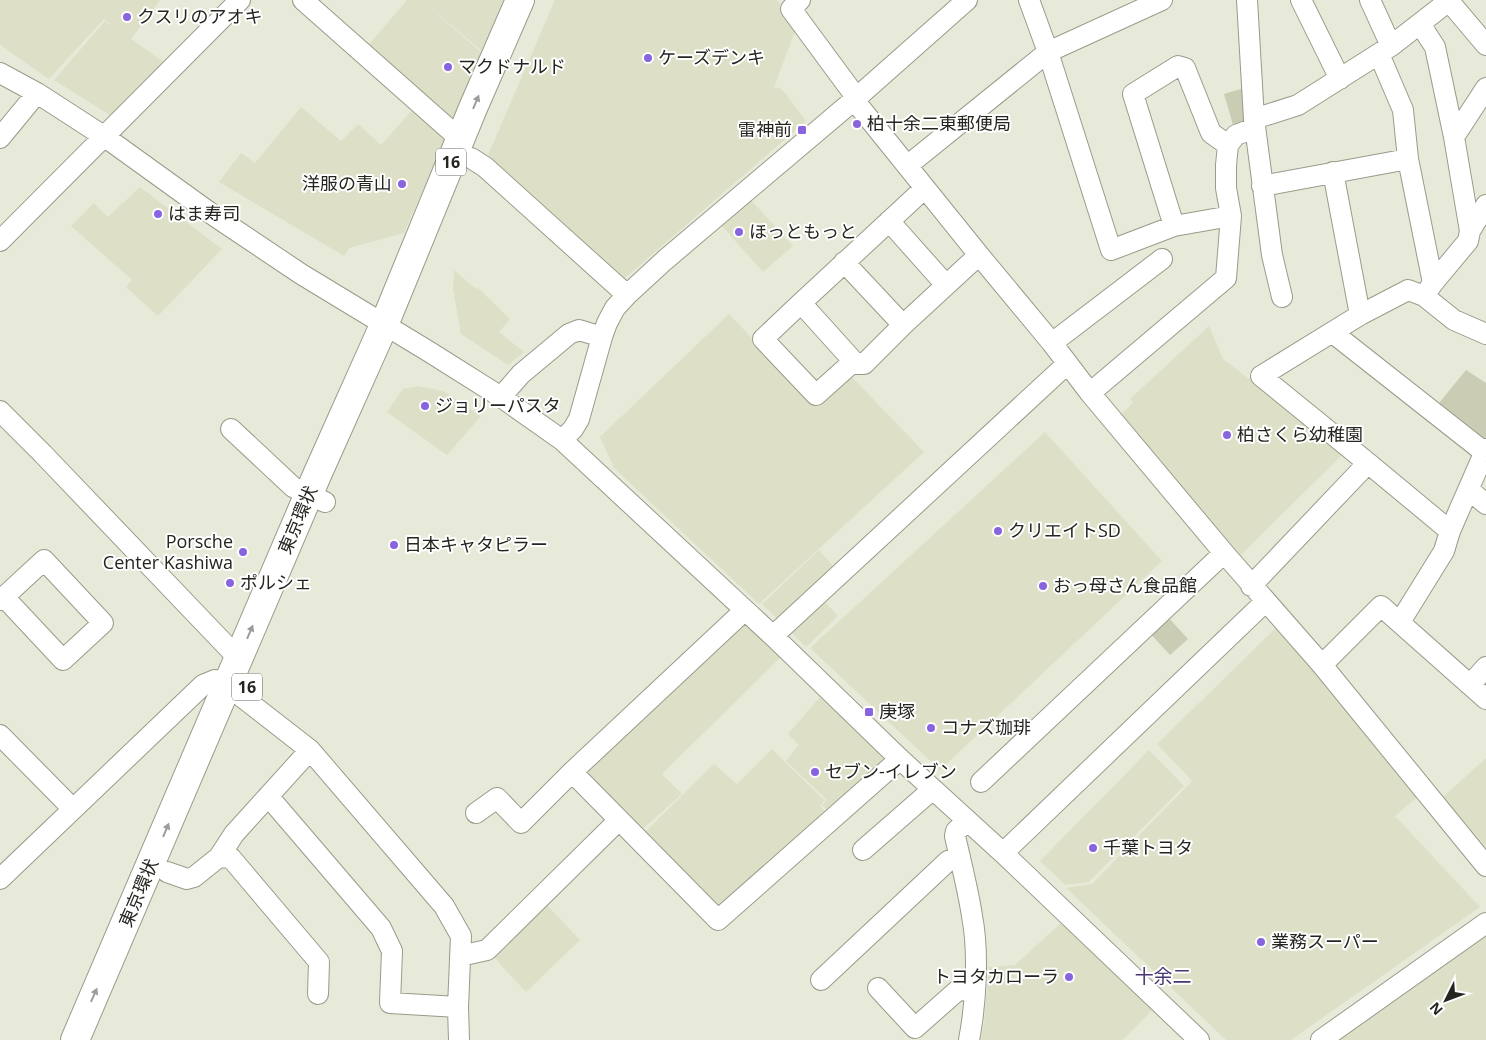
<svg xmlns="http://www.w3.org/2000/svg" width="1486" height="1040" font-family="'Open Sans','Noto Sans JP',sans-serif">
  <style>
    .built { fill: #dde0c7 }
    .green { fill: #cacdb3 }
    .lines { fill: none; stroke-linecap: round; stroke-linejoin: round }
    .minor-casing { stroke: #999b8a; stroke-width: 22 }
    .highway-casing { stroke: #999b8a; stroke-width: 30 }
    .minor { stroke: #fff; stroke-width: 20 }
    .highway { stroke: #fff; stroke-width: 28 }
    .oneway { fill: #9c9d9a }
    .poi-dot { fill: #8864df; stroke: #fff; stroke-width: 2 }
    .labels { text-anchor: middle; stroke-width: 4; stroke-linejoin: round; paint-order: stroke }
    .shield { fill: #fff; stroke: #666662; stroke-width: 1 }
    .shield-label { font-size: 16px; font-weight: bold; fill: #24251f }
    .poi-label { font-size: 18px; fill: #24251f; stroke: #fff; text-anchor: start }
    .street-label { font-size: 18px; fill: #24251f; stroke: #fff }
    .neighbourhood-label { font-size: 19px; fill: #463672; stroke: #fff }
  </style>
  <rect width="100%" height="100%" fill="#e7ead8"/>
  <path class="built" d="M0,0H160L131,39L168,65L116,119L54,80L105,21L120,31L104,19L49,79L0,45Z
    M407,0H505L483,52L423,1L483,54L452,125L365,49Z
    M555,0H777L797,26L774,87L782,89L806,121L625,278L488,155Z
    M301,107L341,141L358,124L381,145L415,107L447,135L404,233L349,248L344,256L219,182L241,153L255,163Z
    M140,187L222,249L158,316L126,287L132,280L71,226L94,203L108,217Z
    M749,198L793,246L763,272L720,224Z
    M454,270L476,289L477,287L510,319L499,332L524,352L508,365L461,334L453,289Z
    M729,314L815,405L849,374L924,452L759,604L614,468L600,437Z
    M1209,326L1223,359L1345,452L1234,562L1116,419L1133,403L1130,399Z
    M418,386L443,391L481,416L447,455L387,412L403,389Z
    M1045,432L1162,561L940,770L810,648Z
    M819,550L836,569L779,621L762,604Z
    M821,598L838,616L806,647L788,629Z
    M742,621L781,657L662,774L682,794L637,834L581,772Z
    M1278,626L1422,793L1395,816L1480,907L1291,1040H1226L1066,888L1092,884L1192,781L1157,744Z
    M820,697L887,758L828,811L822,805L827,800L786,761L799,745L788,734Z
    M772,749L824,800L820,806L825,811L721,910L641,836L714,764L737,784Z
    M1149,750L1184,786L1089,882L1065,885L1040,861Z
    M1486,758V847L1443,797Z
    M544,902L580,940L526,992L490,953Z
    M1062,922L1154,1008L1123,1040H981L984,1023L989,967L1015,965Z
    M1486,933V1040H1338Z"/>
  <path class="green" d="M1247,87V122L1234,128L1224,94Z
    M1466,370L1486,383V442L1435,408Z
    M1167,616L1188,639L1170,655L1149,632Z"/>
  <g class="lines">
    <g class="minor-casing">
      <path id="minor" d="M303,0L460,139
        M800,0L791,9L853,93L854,100L979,255L1052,343L1090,393L1224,553L1322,665L1486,866
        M1029,0L1048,52L1111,250L1174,226L1231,216
        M1247,0L1254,119L1272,255L1282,297
        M1301,0L1340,79
        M1370,0L1391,46
        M1448,0L1486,45
        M1420,24L1435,47L1454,137L1470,231
        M1379,54L1403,110L1408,159L1433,283L1424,296
        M0,73L37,93L105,137L216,217L301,274L428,351L501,397L562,440L773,636L900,759L1003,853L1199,1040
        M1254,119L1298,105L1391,46L1450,0
        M1454,137L1486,88
        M0,138L37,93
        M471,158L485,167L627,295
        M907,166L1048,52L1162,0
        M1333,172L1360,315
        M1262,186L1408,159
        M925,188L801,303L856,364H864L903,325L979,255
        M889,221L946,285
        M1174,226L1133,94L1178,66L1185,68L1211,133L1228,145
        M0,241L240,0
        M844,262L903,325
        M1433,283L1468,241L1470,231L1486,205
        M801,303L763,339L816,395L854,361
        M1333,333L1484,452
        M1052,343L1162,259
        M1090,393L1226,278L1231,216L1226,188V165L1228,145L1236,135L1255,128
        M501,397L521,374L569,334L579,330L602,337
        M0,411L43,454L239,659
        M231,429L293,487L325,502
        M562,440L573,429L579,419L602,337L607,323L615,308L627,295L665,260L854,100L967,0
        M1469,490L1486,504
        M1450,531L1368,463L1261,376L1360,315L1408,290L1424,296L1454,320L1486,334
        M1251,586L1368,463
        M0,600L4,597L44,560L103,623L63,660L4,597
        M745,610L572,772L718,920L900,759
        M1400,622L1444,551L1450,531L1486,449
        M773,636L1067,364
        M1322,665L1381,606L1486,699
        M1470,685L1486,667
        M0,735L73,809
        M981,782L1224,553
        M268,796L381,928L392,951L390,1003L458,1007
        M476,813L497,798L521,823L572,772
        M968,821L956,831L955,836C961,863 968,889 972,916C979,952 976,1004 969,1040
        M863,850L933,789
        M1003,853L1265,602
        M219,857L231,858L319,962L318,994
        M167,872L187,879L194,877L219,857L234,834L310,750
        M0,879L203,685L215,680L227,686L242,697L310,750L444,906L461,936L458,1007L459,1040
        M460,956L487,950L619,820
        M821,980L948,861L960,857
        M878,988L915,1028L958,990L975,991
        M1321,1040L1486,923"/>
    </g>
    <g class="highway-casing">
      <path id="highway" d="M75,1040L317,475L384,325L473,108L520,0"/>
    </g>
    <use href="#minor" class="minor"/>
    <use href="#highway" class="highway"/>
  </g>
  <defs><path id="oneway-solid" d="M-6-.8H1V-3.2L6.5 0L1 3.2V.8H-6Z" transform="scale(1.25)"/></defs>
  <g class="oneway">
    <use href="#oneway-solid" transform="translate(476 102) rotate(-67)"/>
    <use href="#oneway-solid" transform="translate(250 632) rotate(-67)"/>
    <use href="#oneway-solid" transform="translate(166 830) rotate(-67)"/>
    <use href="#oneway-solid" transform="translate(94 995) rotate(-66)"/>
  </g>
  <g class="poi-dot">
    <circle cx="127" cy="17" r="5"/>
    <circle cx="648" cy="58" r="5"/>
    <circle cx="448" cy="67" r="5"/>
    <circle cx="857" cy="124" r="5"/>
    <rect x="797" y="125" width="10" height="10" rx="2.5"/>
    <circle cx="402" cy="184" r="5"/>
    <circle cx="158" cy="214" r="5"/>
    <circle cx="739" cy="232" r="5"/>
    <circle cx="425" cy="406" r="5"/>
    <circle cx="1227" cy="435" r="5"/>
    <circle cx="998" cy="531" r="5"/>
    <circle cx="394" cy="545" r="5"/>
    <circle cx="243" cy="552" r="5"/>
    <circle cx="230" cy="583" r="5"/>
    <circle cx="1043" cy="586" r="5"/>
    <rect x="864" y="707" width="10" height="10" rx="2.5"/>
    <circle cx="931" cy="728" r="5"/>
    <circle cx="815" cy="772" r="5"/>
    <circle cx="1093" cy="848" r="5"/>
    <circle cx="1261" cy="942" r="5"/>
    <circle cx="1069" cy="977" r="5"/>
  </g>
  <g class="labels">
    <g class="shield">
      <rect x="436" y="148.5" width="30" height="27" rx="4"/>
      <rect x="232" y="673.5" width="30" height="27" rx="4"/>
    </g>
    <g class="shield-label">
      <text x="451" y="168">16</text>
      <text x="247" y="693">16</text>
    </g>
    <g class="poi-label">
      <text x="137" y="23">クスリのアオキ</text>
      <text x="658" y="64">ケーズデンキ</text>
      <text x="458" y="73">マクドナルド</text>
      <text x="867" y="130">柏十余二東郵便局</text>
      <text x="792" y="136" text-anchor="end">雷神前</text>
      <text x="392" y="190" text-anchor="end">洋服の青山</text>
      <text x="168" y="220">はま寿司</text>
      <text x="749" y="238">ほっともっと</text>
      <text x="435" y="412">ジョリーパスタ</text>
      <text x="1237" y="441">柏さくら幼稚園</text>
      <text x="1008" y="537">クリエイトSD</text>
      <text x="233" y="548" text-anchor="end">Porsche<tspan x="233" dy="21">Center Kashiwa</tspan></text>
      <text x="404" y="551">日本キャタピラー</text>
      <text x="240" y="589">ポルシェ</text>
      <text x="1053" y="592">おっ母さん食品館</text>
      <text x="879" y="718">庚塚</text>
      <text x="941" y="734">コナズ珈琲</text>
      <text x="825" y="778">セブン-イレブン</text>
      <text x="1103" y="854">千葉トヨタ</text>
      <text x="1271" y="948">業務スーパー</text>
      <text x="1059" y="983" text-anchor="end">トヨタカローラ</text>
    </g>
    <g class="street-label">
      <text transform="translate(298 520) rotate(-67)" y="6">東京環状</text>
      <text transform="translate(139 893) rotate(-67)" y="6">東京環状</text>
    </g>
    <g class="neighbourhood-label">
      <text x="1163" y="983">十余二</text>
    </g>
  </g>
  <g transform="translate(1446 1000) rotate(228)" stroke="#ffffff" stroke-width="4" paint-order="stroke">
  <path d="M0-4L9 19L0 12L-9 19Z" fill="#24251f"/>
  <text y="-8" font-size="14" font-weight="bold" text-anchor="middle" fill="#24251f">N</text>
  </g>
</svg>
